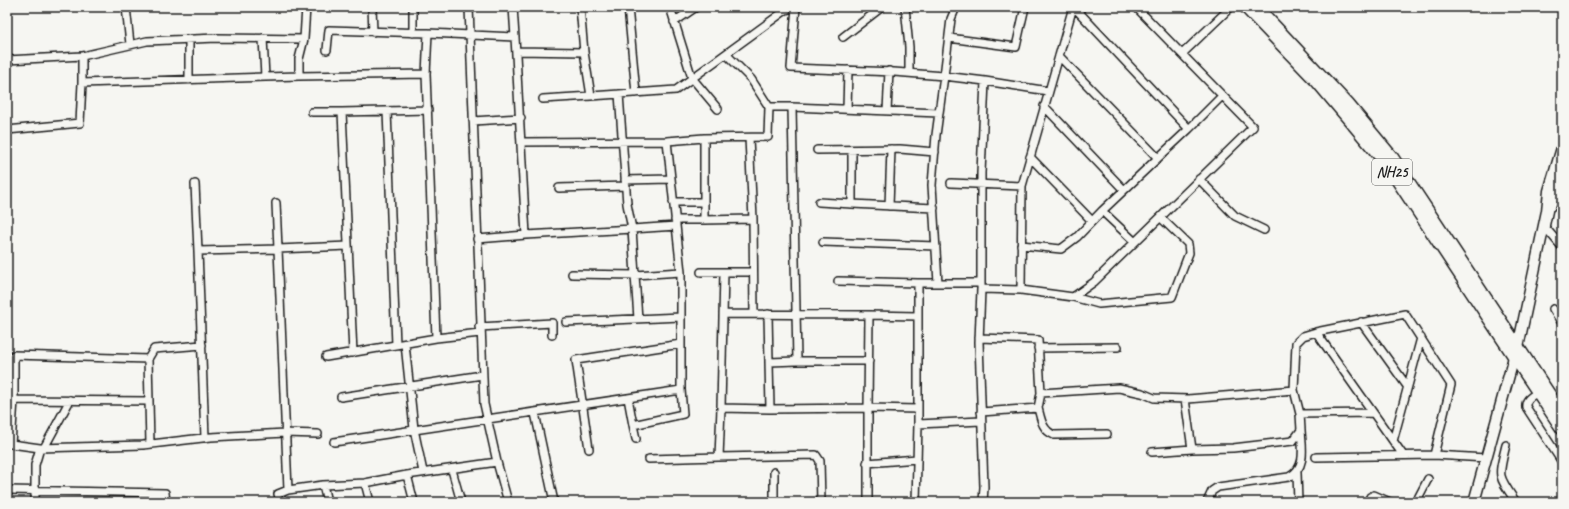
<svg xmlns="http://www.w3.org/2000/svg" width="1569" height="509" font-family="Caveat,sans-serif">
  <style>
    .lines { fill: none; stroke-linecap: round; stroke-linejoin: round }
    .minor-casing { stroke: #1c1c1c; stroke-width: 10 }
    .secondary-casing { stroke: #1c1c1c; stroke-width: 13 }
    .primary-casing { stroke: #1c1c1c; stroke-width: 14 }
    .minor { stroke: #f6f6f2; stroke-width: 7 }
    .secondary { stroke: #f6f6f2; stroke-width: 10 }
    .primary { stroke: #f6f6f2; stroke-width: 11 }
    .labels { text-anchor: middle; stroke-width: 3.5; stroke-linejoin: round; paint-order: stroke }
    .shield { fill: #f6f6f2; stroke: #5d5d5c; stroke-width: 1 }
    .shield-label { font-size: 15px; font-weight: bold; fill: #1c1c1c }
  </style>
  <rect width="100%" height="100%" fill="#f6f6f2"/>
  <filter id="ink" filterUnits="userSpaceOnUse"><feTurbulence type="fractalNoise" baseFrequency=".025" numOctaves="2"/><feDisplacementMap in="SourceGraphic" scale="8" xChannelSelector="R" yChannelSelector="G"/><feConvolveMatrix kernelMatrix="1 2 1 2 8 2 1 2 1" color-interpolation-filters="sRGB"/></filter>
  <g filter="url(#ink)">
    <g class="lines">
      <g class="minor-casing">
        <path id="minor" d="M126,7L130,44
          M306,7L304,39L299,59V76L426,74L428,33L515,37L526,235L632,229L635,275L681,272V390L334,442
          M372,7L373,32
          M413,7V33
          M513,7L515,37
          M580,7L584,52
          M628,7L636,93
          M670,7L692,78L718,109
          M796,7L791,68L894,72L944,76L951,19L956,7
          M905,7L909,47V73
          M1074,7L1189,129L1222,96
          M674,22L696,7
          M843,37L882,7
          M263,38L265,77
          M949,38L1016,47L1025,7
          M189,39V80
          M327,50L329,30L428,33
          M516,51L584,52L591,96L676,90L786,10L794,7
          M1182,54L1231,7
          M82,56V83
          M1059,56L1158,158L1189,129
          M7,60L82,56L147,41L217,38L304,39
          M426,74L436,338L480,333
          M619,94L627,204L632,229L676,226
          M543,99L591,96
          M1044,106L1124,190
          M769,107H792L797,361H869
          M792,107L939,113
          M847,109L848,70
          M387,111L396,345
          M887,111L889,71
          M312,112H342
          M473,121L521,118
          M7,130L80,123L82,83L299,76
          M704,138L768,137L769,107L751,79L726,54
          M749,138L753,219
          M667,141L704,138V220H675
          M522,142L667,141L681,272
          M817,150L900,149L935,152
          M1030,157L1092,221
          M1199,179L1235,216L1264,230
          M625,180L671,179
          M951,183L1022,186
          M195,184L198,251L278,249L276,203
          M559,188L626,186
          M673,202H704
          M819,202L852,204V150
          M852,204L934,208
          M889,206L891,149
          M704,220L753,219L754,314
          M1544,226L1562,247
          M477,239L526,235
          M823,242L936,246
          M1135,242L1102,211L1158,158
          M1021,245L1061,249L1077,237L1102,211
          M198,251L205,438
          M701,272H753
          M572,274L635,275L638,319
          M838,281L918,283
          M938,283L932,185L936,135L944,76L985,81
          M981,283V173L985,81L1048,91
          M1021,290L1073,297L1094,282L1253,127L1136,7
          M1073,297L1099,304L1172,297L1189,253L1188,244L1161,218
          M1553,309L1562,323
          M723,314L869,315L868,408L770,409L769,362L797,361
          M768,314L769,362
          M869,315L917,316
          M566,322L681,317
          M1361,322L1407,386
          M479,327L552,323V335
          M979,338L1038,340L1041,393
          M405,344L414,429L423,472
          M1038,348L1118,347
          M353,353L342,112L428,110
          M326,357L436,338
          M148,359L14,355V400L149,401
          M1294,390L1296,343L1303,336L1316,332
          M1538,392C1532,396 1525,399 1526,407L1562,462
          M341,397L482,375
          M628,398L633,425L683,414L681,390
          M14,400L11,444L40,448
          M721,408L724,272
          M1038,408C1041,419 1042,430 1054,435L1107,434
          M770,409L721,408L719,457L816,455L820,461L821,502
          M918,409V283H981V287
          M981,412L1038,408L1041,393L1119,388L1142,393L1154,398L1188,399L1294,390L1300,414L1301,430L1293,441L1233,448L1192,449L1185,399
          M535,413L554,502
          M1300,414L1373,413
          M633,425L636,439
          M1393,441L1421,338
          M150,444L148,359L154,349L202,345
          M1506,445C1498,478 1497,474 1516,502
          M44,448L70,400
          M589,449L576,360L681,344
          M1152,452L1192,449
          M1403,455L1316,332L1405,314L1451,385L1434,455
          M1316,457L1434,455L1486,458
          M649,459L719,457
          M497,462L508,502
          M867,463L917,459
          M452,470L461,502
          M1297,473L1298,502
          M365,483L370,502
          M7,490L165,493L166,502
          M288,490L278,249L348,246
          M35,502V465L40,448L143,445L211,437L285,433L318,434
          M280,502L278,494L288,490L323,485
          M327,502L323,485L365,483L407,475
          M414,502L407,475L497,462L484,404L469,7
          M774,502V472
          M868,502V408L918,409V424L981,421
          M916,502L918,424
          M983,502L984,487L979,342L981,289L1021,290L1022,186L1073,7
          M1207,502L1212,491L1218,487L1289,477C1307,468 1302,447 1301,430
          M1368,502L1370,497L1374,495L1390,502
          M1416,502L1428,479"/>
      </g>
      <g class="secondary-casing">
        <path id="secondary" d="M1550,206L1555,195L1562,174
          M1518,347L1547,211L1549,191L1562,148
          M1474,502L1514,357"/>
      </g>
      <g class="primary-casing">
        <path id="primary" d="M1245,7L1318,83L1387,165L1562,429
          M1257,7L1348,104L1393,158L1562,413"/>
      </g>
      <use href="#minor" class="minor"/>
      <use href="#secondary" class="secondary"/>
      <use href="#primary" class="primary"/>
    </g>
  </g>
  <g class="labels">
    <rect class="shield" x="1372" y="159" width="40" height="26" rx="3"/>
    <g class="shield-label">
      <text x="1392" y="177">NH25</text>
    </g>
  </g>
  <rect width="1569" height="509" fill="none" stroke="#f6f6f2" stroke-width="24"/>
  <rect x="12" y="12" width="1545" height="485" fill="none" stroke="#1c1c1c" stroke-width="1.5" filter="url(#ink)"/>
</svg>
